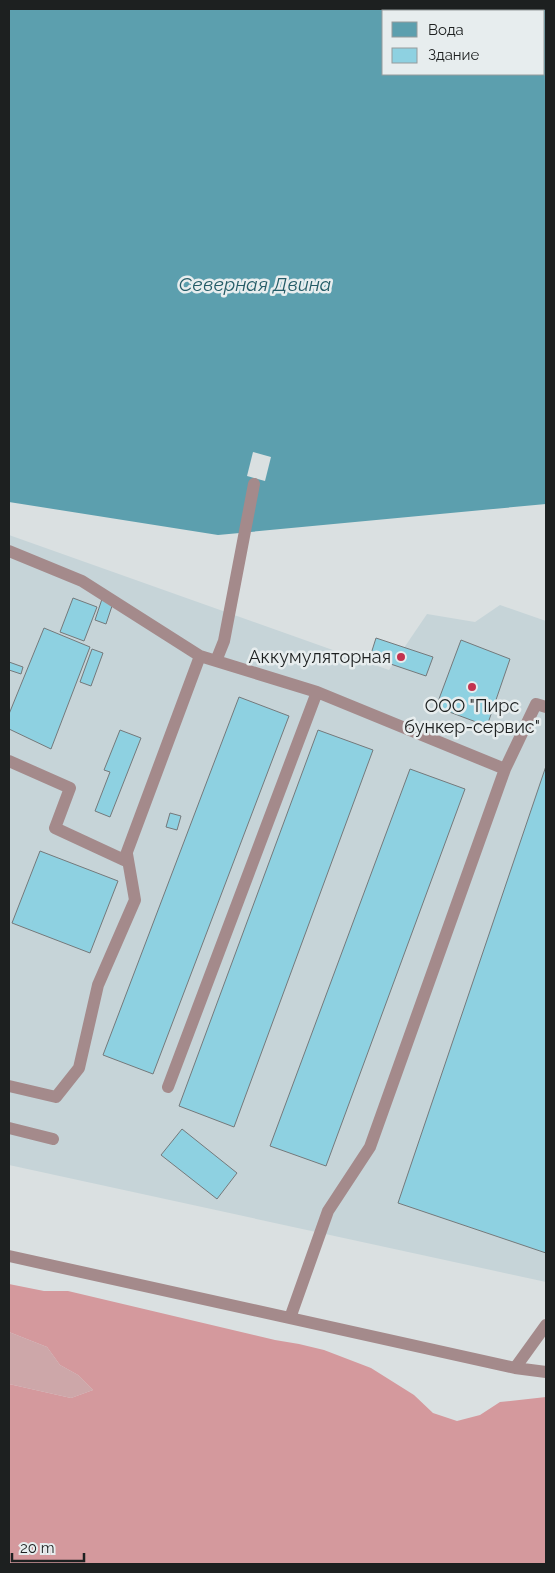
<svg xmlns="http://www.w3.org/2000/svg" width="555" height="1573" font-family="Raleway,sans-serif">
  <style>
    .built { fill: #c6d4d8 }
    .green { fill: #cda7a9 }
    .forest { fill: #d4999d }
    .water { fill: #5c9fae; fill-rule: evenodd }
    .pier { fill: #dae0e1 }
    .building { fill: #8ed1e1; stroke: #74797b }
    .lines { fill: none; stroke-linecap: round; stroke-linejoin: round }
    .service { stroke: #a48a8b; stroke-width: 12 }
    .poi-dot { fill: #c3334f; stroke: #e7edee; stroke-width: 2 }
    .labels { text-anchor: middle; stroke-width: 5; stroke-linejoin: round; paint-order: stroke }
    .poi-label { font-size: 18px; fill: #1d2020; stroke: #e7edee; text-anchor: end }
    .water-label { font-size: 19px; font-style: italic; fill: #245c67; stroke: #e7edee }
  </style>
  <rect width="100%" height="100%" fill="#dae0e1"/>
  <path class="built" d="M9,535L389,670L427,614L475,622L500,605L546,621V1282L9,1165Z"/>
  <path class="green" d="M9,1332L47,1347L60,1365L78,1375L93,1390L71,1398L9,1384Z"/>
  <path class="forest" d="M9,1284L44,1291H68L275,1340L299,1344L324,1350L371,1368L414,1395L433,1413L457,1421L480,1415L500,1402L546,1397V1564H9V1384L71,1398L93,1390L78,1375L60,1365L47,1347L9,1332Z"/>
  <path class="water" d="M9,9H546V504L218,535L9,502ZM384,11H544V74H384Z"/>
  <path class="pier" d="M253,452L271,457L265,481L247,476Z"/>
  <path class="building" d="M73,598L97,607L84,641L60,632Z
    M102,599L113,603L106,624L95,620Z
    M44,628L90,647L51,749L9,729V714Z
    M376,638L433,657L426,676L370,657Z
    M461,640L510,659L487,726L436,707Z
    M92,649L103,653L91,686L80,682Z
    M9,662L23,667L21,674L9,670Z
    M239,697L289,716L153,1074L103,1055Z
    M120,730L141,738L110,817L95,811L110,772L104,770Z
    M318,730L373,750L234,1127L179,1106Z
    M546,766V1253L398,1203Z
    M410,769L465,789L326,1166L270,1146Z
    M170,813L181,816L177,830L166,827Z
    M40,851L118,881L90,953L12,923Z
    M182,1129L237,1173L217,1199L161,1155Z"/>
  <g class="lines">
    <path class="service" d="M9,551L82,581L200,656
      M216,661L224,641L254,484
      M9,761L70,788L55,828L124,860L200,656L317,692
      M9,1086L56,1097L79,1068L98,985L135,900L127,854
      M168,1087L317,692L505,769
      M9,1128L53,1139
      M9,1256L515,1368L546,1372
      M290,1318L328,1211L370,1147L505,769L536,704L546,707
      M515,1368L546,1325"/>
  </g>
  <g class="poi-dot">
    <circle cx="401" cy="657" r="5"/>
    <circle cx="472" cy="687" r="5"/>
  </g>
  <g class="labels">
    <g class="poi-label">
      <text x="391" y="663">Аккумуляторная</text>
      <text x="472" y="712" text-anchor="middle">ООО "Пирс<tspan x="472" dy="21">бункер-сервис"</tspan></text>
    </g>
    <g class="water-label">
      <text x="255" y="291">Северная Двина</text>
    </g>
  </g>
  <rect width="555" height="1573" fill="none" stroke="#1d2020" stroke-width="20"/>
  <rect x="382" y="10" width="162" height="65" fill="#e7edee" stroke="#969b9c"/>
  <rect x="392" y="22" width="25" height="15" fill="#5c9fae" stroke="#969b9c"/>
  <text x="428" y="35" font-size="15" fill="#1d2020">Вода</text>
  <rect x="392" y="48" width="25" height="15" fill="#8ed1e1" stroke="#969b9c"/>
  <text x="428" y="60" font-size="15" fill="#1d2020">Здание</text>
  <path d="M12 1553v8h72v-8" fill="none" stroke="#1d2020" stroke-width="2.5"/>
  <text x="20" y="1553" font-size="15" fill="#1d2020" stroke="#e7edee" stroke-width="4" paint-order="stroke">20 m</text>
</svg>
